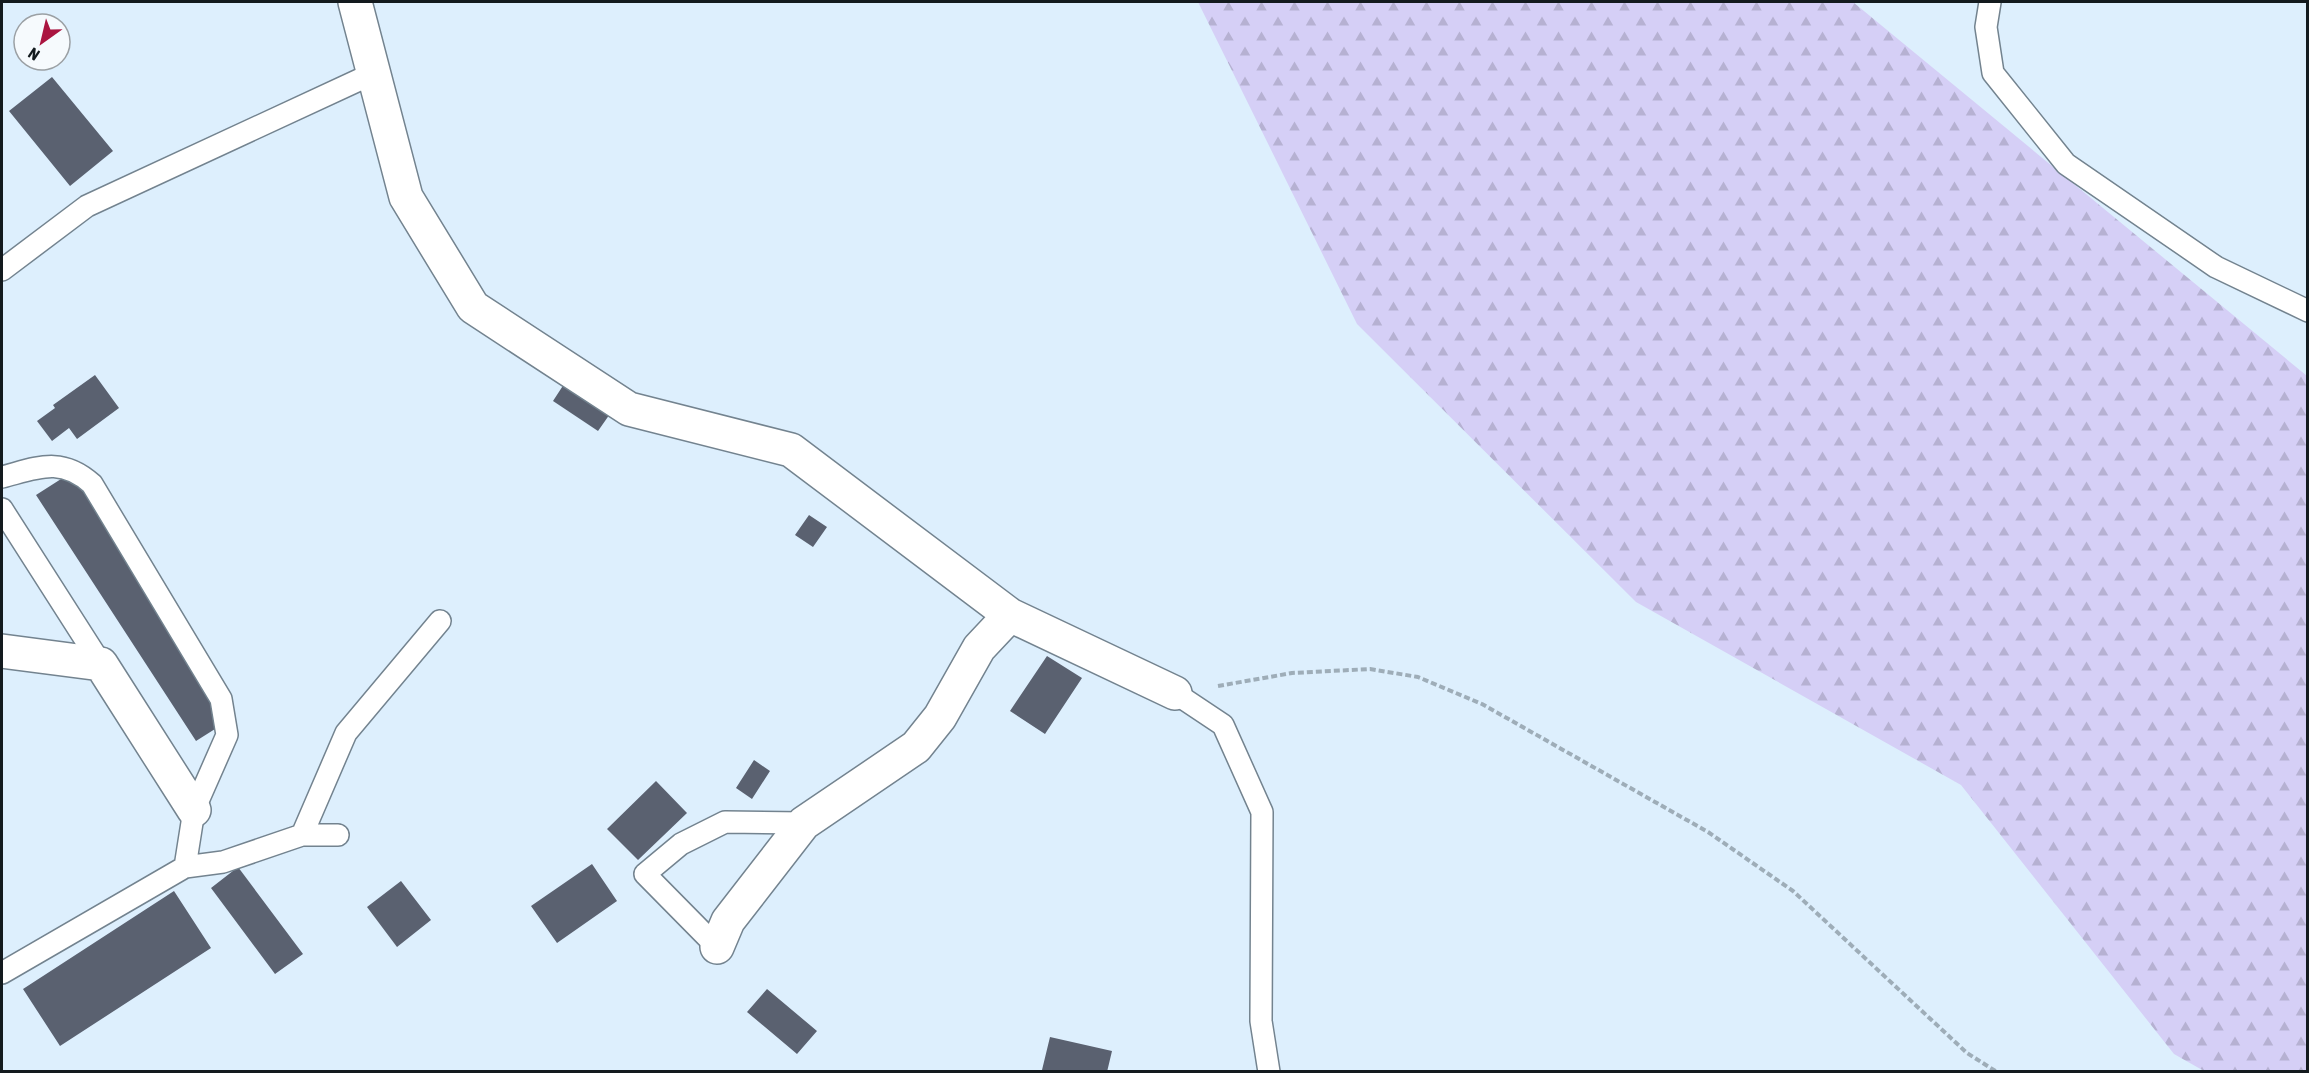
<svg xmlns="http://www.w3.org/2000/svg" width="2309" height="1073" font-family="'Asap Condensed',sans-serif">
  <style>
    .forest { fill: url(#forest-firs) }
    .building { fill: #5a6170 }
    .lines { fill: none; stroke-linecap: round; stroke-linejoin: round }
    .service-casing { stroke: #73838f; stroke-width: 24 }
    .minor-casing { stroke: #73838f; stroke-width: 36 }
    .path { stroke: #9eadb8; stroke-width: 4; stroke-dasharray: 6 3; stroke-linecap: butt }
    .service { stroke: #fff; stroke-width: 21 }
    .minor { stroke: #fff; stroke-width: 33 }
  </style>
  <defs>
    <pattern id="forest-firs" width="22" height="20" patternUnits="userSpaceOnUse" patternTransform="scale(1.5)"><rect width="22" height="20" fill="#d5cff6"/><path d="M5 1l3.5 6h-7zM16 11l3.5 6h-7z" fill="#b6b1d2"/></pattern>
  </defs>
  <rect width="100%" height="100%" fill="#ddeffd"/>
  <path class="forest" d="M1198,2H1853L2307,376V1071H2204L2174,1054L1961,785L1636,602L1357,324Z"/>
  <path class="building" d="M52,77L113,151L70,186L9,111Z
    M95,375L119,408L77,439L69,428L52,441L37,421L55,408L53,405Z
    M566,381L612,411L598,431L553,401Z
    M72,472L212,691L215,729L196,741L36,495Z
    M809,515L827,527L813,547L795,535Z
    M1047,656L1082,678L1045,734L1010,711Z
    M754,760L770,771L752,799L736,788Z
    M656,781L687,813L638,860L607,829Z
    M592,864L617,901L557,943L531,906Z
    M238,867L303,954L275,974L211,888Z
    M401,881L431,920L397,947L367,907Z
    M174,891L211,948L60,1046L23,989Z
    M767,989L817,1031L797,1054L747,1012Z
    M1050,1037L1112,1051L1107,1072L1042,1070Z"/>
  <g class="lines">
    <g class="service-casing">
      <path id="service" d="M1990,2L1986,27L1993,73L2066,164L2216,267L2308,311
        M2,270L87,206L374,73
        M2,477C37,468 61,456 92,484L221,699L227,735L194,810L185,867L223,862L302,835H338
        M2,509L101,664
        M1175,693L1223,725L1262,812L1261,1021L1269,1072
        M302,835L346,733L440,621
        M717,947L645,874L681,844L725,822L804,823
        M2,973L185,867"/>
    </g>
    <g class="minor-casing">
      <path id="minor" d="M355,2L406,197L473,307L629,409L791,450L1010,615L1175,693
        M2,651L101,664L194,810
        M717,947L728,921L804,823L916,747L940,717L979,648L1010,615"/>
    </g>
    <path class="path" d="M1218,686L1292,673L1370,669L1418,677L1482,704L1708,832L1793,891L1967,1053L1997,1072"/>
    <use href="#service" class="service"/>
    <use href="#minor" class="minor"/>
  </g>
  <rect width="2309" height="1073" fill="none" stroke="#131a1e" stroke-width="6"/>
  <g transform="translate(42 42) rotate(214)"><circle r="28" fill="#f6fafd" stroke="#9ba0a4" stroke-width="1.5"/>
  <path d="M0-4.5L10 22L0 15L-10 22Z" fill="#aa1440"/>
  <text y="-9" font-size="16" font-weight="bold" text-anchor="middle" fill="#131a1e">N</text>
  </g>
</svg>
